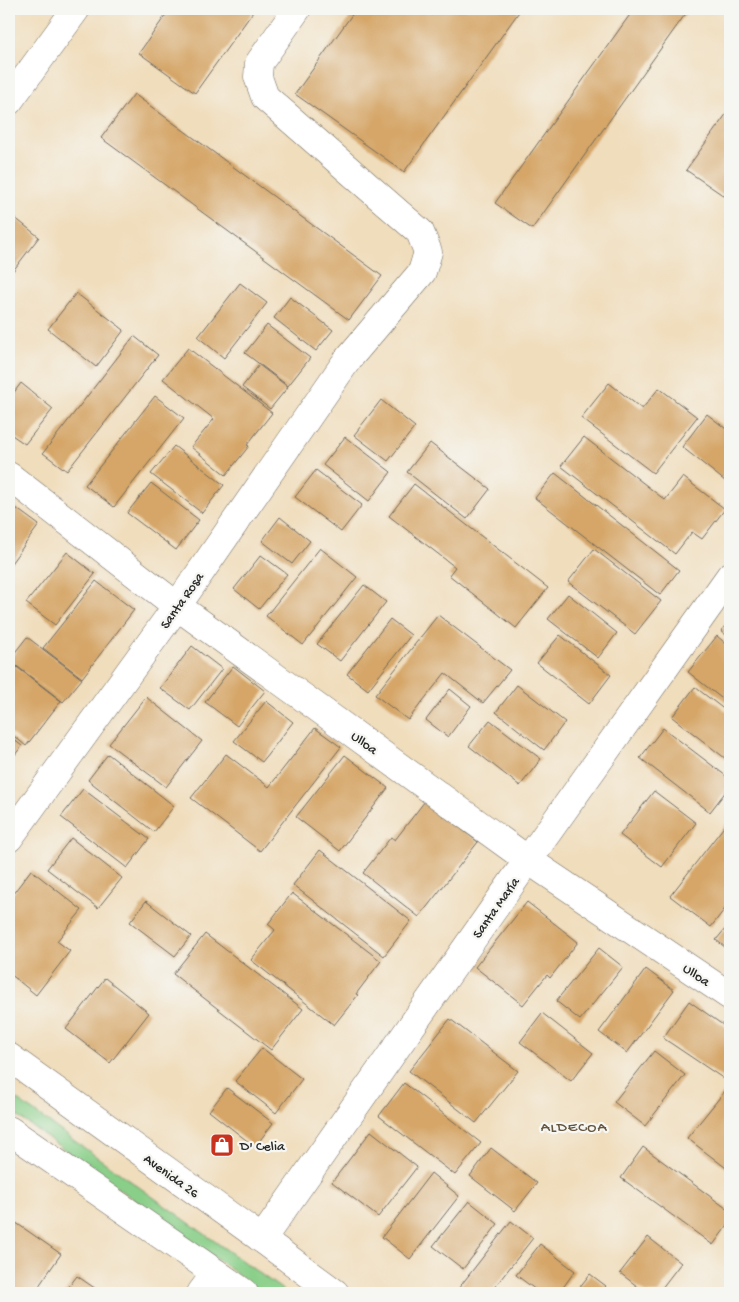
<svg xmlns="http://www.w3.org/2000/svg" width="739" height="1302" font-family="'Gochi Hand',sans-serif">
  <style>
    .green { fill: #8acf89; stroke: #5a7d5a }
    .building { fill: #d5a668 }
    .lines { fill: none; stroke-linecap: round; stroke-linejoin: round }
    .minor-casing { stroke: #70695e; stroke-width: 29 }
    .major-casing { stroke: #70695e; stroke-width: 29 }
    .minor { stroke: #fff; stroke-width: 28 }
    .major { stroke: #fff; stroke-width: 28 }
    .labels { text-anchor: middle; stroke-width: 4.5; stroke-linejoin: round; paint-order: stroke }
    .street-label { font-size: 14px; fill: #2b2b2b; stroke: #f6f6f2 }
    .poi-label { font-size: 14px; fill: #2b2b2b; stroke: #f6f6f2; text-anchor: start }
    .neighbourhood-label { font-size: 15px; letter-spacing: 1px; fill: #665640; stroke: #f6f6f2 }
  </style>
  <rect width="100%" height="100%" fill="#f6f6f2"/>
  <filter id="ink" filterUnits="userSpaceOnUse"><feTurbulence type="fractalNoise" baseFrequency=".02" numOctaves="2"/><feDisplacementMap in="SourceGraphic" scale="10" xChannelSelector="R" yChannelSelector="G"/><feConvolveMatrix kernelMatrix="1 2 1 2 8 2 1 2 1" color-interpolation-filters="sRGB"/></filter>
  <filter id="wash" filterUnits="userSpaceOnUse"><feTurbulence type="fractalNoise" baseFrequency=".0096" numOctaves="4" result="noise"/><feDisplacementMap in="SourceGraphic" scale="20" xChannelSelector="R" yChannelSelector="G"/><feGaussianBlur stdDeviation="1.12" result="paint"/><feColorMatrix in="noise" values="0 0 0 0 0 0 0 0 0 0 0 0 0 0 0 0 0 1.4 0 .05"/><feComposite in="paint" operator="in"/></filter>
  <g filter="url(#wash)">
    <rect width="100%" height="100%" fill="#f0ddbc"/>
    <path class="green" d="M9,1094L287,1293H264L9,1110Z"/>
    <g id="blocks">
      <path class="building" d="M170,9H255L195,93L139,53Z
        M356,9H521L404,172L295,94Z
        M634,9H689L532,229L495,203Z
        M134,94L382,276L349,320L101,138Z
        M727,113L730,115V200L686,170Z
        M9,213L39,237L9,276Z
        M240,283L267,303L224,358L198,337Z
        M76,293L124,330L96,367L48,329Z
        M290,297L333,330L316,351L274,318Z
        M267,325L310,358L288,386L245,353Z
        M134,336L158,355L67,471L43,453Z
        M188,348L272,413L247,445L249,446L226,475L191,447L214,419L163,379Z
        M259,365L288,387L270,409L242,387Z
        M21,383L53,409L25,444L9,433V399Z
        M609,383L642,409L659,388L697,417L653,473L581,418Z
        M155,396L184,418L114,507L85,485Z
        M381,400L415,427L388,461L354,435Z
        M707,414L730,432V485L682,447Z
        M345,437L391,472L369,501L323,465Z
        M584,437L665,500L683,477L725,509L702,539L692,532L675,554L561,466Z
        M430,443L490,489L467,519L407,472Z
        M174,446L224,485L202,513L151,474Z
        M316,470L362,505L341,532L295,497Z
        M555,473L679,570L660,595L535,498Z
        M151,483L199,520L176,550L127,513Z
        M414,484L548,588L516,628L449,575L455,567L389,516Z
        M9,503L39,525L9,566Z
        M280,517L310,541L292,564L262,541Z
        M320,548L357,577L303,645L266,616Z
        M594,549L661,601L635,634L568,582Z
        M67,552L95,574L55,625L26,603Z
        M261,555L287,574L259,609L234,589Z
        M96,581L134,610L82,678L43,648Z
        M364,585L386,602L340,661L317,644Z
        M568,594L617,633L598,658L548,619Z
        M438,615L510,670L483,703L445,673L408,720L375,695Z
        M390,619L411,635L368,690L347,674Z
        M730,620V638L721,631Z
        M560,635L611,675L589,704L537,663Z
        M717,636L730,647V705L688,672Z
        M27,637L82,679L63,702L9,660Z
        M192,646L222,669L190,710L160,688Z
        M9,661L61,701L26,746L9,732Z
        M233,666L265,691L237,726L205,702Z
        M517,685L565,722L544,750L496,712Z
        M695,687L730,714V762L672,717Z
        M450,689L471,706L448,737L426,720Z
        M146,697L202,741L166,787L109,744Z
        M266,701L293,722L262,762L234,741Z
        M490,720L541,759L520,786L469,746Z
        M315,728L341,747L260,851L191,798L226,754L269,787Z
        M663,728L730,779V786L710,812L640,758Z
        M9,736L22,746L9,762Z
        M108,754L174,806L154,832L88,780Z
        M345,755L388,788L340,851L296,817Z
        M83,789L149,839L127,868L61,817Z
        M654,791L696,823L662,867L620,835Z
        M425,801L478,842L419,917L363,873L391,837L395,840Z
        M730,819V902L711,927L670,896Z
        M71,838L122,878L98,908L47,869Z
        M320,850L411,921L384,956L293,885Z
        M31,870L82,910L57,941L70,951L36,995L9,973V899Z
        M292,893L381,961L356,994L358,995L334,1025L251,960L275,930L268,924Z
        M146,901L191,936L175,956L130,922Z
        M527,902L578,942L550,978L547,975L523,1005L475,967Z
        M730,923V951L716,940Z
        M205,934L303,1009L271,1050L173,974Z
        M599,948L623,967L580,1020L556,1001Z
        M646,969L674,990L627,1053L599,1032Z
        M105,978L149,1013L110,1063L66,1029Z
        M689,1001L730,1030V1083L663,1038Z
        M542,1013L593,1053L571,1081L520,1042Z
        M450,1019L518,1071L476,1123L409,1071Z
        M262,1048L302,1079L276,1113L235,1081Z
        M654,1051L685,1075L645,1126L614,1102Z
        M404,1083L481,1143L455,1175L379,1116Z
        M227,1088L273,1123L255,1147L209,1111Z
        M725,1091L730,1095V1171L687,1138Z
        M371,1131L417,1167L378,1217L332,1182Z
        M643,1147L730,1211V1222L713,1245L621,1178Z
        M491,1148L537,1183L515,1211L470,1176Z
        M431,1173L459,1196L410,1259L382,1237Z
        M469,1201L498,1224L463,1269L433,1246Z
        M9,1218L61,1254L34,1293H21L9,1285Z
        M511,1221L533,1238L490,1293H463L458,1289Z
        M648,1237L681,1263L658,1293H646L620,1273Z
        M540,1244L575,1271L559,1293H540L516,1275Z
        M590,1274L606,1286L600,1293H575Z
        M77,1276L102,1293H64Z"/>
    </g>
  </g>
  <g filter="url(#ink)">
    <use href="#blocks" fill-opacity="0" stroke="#70695e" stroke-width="1"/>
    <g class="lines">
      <g class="minor-casing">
        <path id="minor" d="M9,476L177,606L528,860L730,996
          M9,838L177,606L348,359L422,272L428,252L420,232L265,97L258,77L259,63L297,9
          M262,1239L528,860L730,576
          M201,1293L216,1273"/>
      </g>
      <g class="major-casing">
        <path id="major" d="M9,101L76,9
          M9,1057L262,1239L335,1293
          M9,1130L216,1273L244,1293"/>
      </g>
      <use href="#minor" class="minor"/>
      <use href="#major" class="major"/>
    </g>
  </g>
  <defs>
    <g id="shop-square" transform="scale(1.25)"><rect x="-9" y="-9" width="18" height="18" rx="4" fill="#c8321e" stroke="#f6f6f2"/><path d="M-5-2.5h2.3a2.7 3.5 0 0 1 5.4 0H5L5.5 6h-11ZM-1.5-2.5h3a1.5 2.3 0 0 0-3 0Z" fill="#fff"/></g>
  </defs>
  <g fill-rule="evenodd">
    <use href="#shop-square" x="222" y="1145"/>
  </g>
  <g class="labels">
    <g class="street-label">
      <text transform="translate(181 600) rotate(-55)" y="5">Santa Rosa</text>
      <text transform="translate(365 742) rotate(36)" y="5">Ulloa</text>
      <text transform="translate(495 907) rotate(-55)" y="5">Santa María</text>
      <text transform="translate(697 974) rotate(34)" y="5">Ulloa</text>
      <text transform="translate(172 1175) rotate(36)" y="5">Avenida 26</text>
    </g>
    <g class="poi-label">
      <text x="240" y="1150">D' Celia</text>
    </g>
    <g class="neighbourhood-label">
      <text x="574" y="1131">ALDECOA</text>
    </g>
  </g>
  <rect width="739" height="1302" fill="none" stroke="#f6f6f2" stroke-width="30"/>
</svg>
